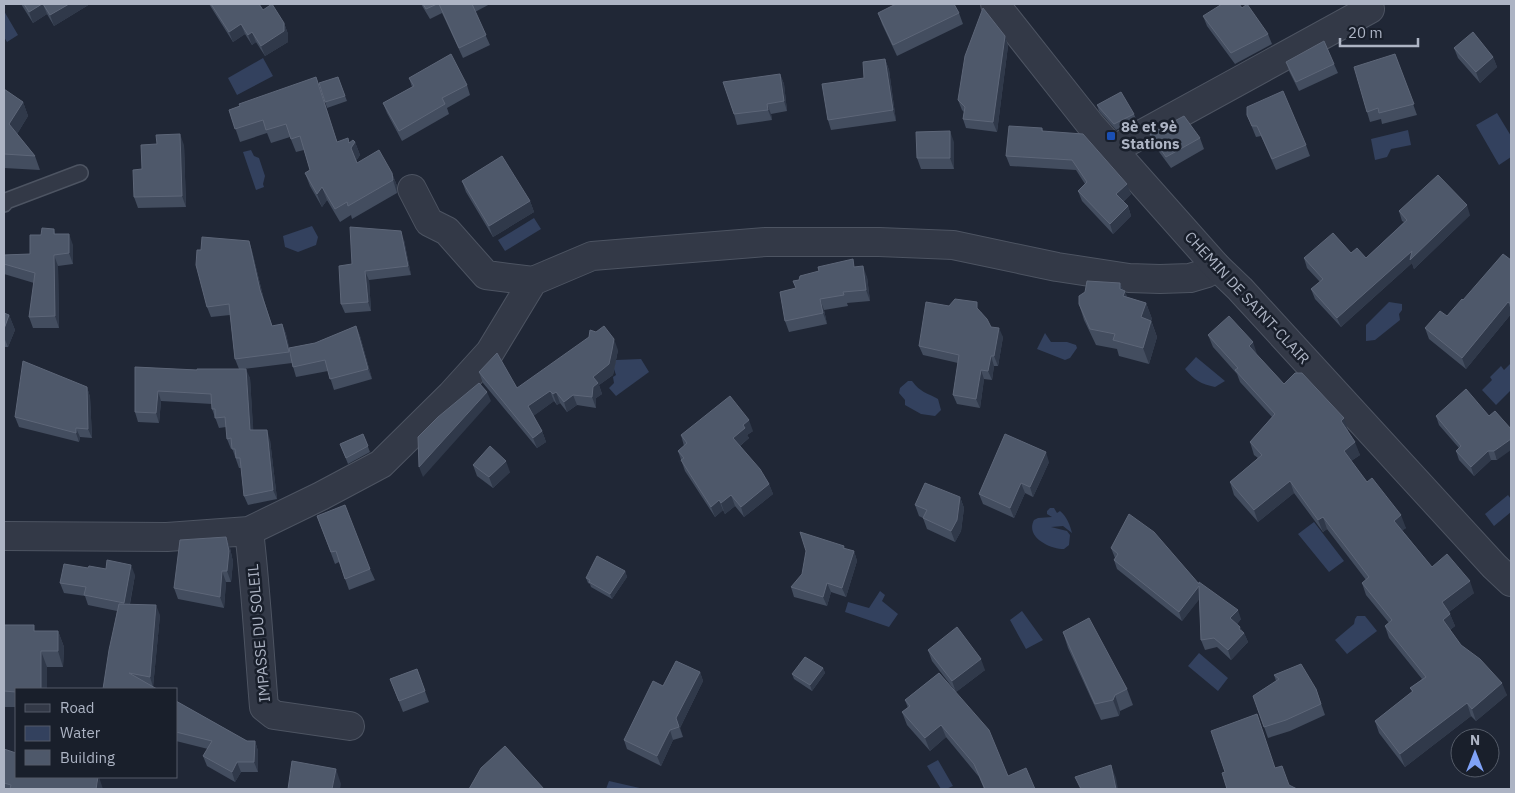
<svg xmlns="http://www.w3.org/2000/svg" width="1515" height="793" font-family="'IBM Plex Sans',sans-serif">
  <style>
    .water { fill: #33415e }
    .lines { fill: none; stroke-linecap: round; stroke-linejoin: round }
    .service-casing { stroke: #4d5462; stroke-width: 18 }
    .minor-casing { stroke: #4d5462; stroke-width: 30 }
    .tertiary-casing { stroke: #4d5462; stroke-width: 30 }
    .service { stroke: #333947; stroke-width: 15 }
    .minor { stroke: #333947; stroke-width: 28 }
    .tertiary { stroke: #333947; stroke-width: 28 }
    .wall { fill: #434d5f }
    .shaded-wall { fill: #30394a }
    .building { fill: #4e586a; stroke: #5d6678 }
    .transit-dot { fill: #1a4fb4; stroke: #191f2b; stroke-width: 2 }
    .labels { text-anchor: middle; stroke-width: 5; stroke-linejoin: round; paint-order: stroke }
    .poi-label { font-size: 15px; font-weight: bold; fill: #adb4c4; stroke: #191f2b; text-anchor: start }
    .street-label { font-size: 15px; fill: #adb4c4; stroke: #191f2b }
  </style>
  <rect width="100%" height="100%" fill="#202736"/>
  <path class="water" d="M4,11L18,35L7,42L4,37Z
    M263,58L273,76L237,95L228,78Z
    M1497,113L1511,136V157L1499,165L1476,125Z
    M1408,130L1411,145L1391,149L1387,157L1375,160L1371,139Z
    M251,150L254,156L259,158L265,176L263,184L264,187L256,190L243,152Z
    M534,218L541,229L505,251L498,240Z
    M312,226L318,237L316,245L298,252L285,247L283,236Z
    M1389,302L1402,304V310L1399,314L1400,320L1375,340L1366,341V325Z
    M1045,333L1051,342H1067L1076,345L1077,348L1070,358L1065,360L1037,349Z
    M1196,357L1225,381L1215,387C1201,384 1194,380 1185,369Z
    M641,359L649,372L616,396L609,388L614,383L613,377L616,375L614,369L616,360Z
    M1511,363V390L1496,405L1482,390L1492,380L1490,377L1501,366L1504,370Z
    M908,381H912C921,393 926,392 938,399L941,410L935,416L921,414L905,405V400L899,393L900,388Z
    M1508,495L1511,499V512L1494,526L1485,514Z
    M1050,508H1054L1057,513L1060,511C1067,517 1070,525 1072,533L1063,526L1051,527L1067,531L1070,535L1069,545L1064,549C1050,549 1025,537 1034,520L1038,518L1052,517L1047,514V511Z
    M1314,522L1344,561L1329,572L1298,534Z
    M880,591L885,595L882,601L898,614L889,627L845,612L848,602L869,608Z
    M1022,611L1043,640L1026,649L1010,620Z
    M1357,616H1365L1377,631L1347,654L1335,640L1354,624L1355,619Z
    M1199,653L1228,678L1218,691L1188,666Z
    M938,760L953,786L946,789H941L927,766Z
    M609,781L644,789H606Z"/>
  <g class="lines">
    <g class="service-casing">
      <path id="service" d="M4,204L6,201L80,173"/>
    </g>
    <g class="minor-casing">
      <path id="minor" d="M1113,150L1370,9
        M412,189L429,222L447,231L486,275L533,281
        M249,531C256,589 259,648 264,707L274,715L350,726
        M4,536L167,537L249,531L321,496L381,464L451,395L490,352L533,281L592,256L766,242H879L953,245L1057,267L1129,278L1160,279L1190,278L1207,273L1216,266"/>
    </g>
    <g class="tertiary-casing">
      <path id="tertiary" d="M995,4L1090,124L1216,266L1240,289L1494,566L1511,582"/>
    </g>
    <use href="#service" class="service"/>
    <use href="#minor" class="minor"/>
    <use href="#tertiary" class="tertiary"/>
  </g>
  <path class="wall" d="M21,4H90L54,26L47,14L33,23Z
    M209,4H259L263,10L284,23L288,34V42L265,56L256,42L252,45L245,34L233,42Z
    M421,4H490L475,12L490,45L463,58L442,13L430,19Z
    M1242,8L1268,34L1272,44L1235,64L1207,26L1203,16Z
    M878,13H959L963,24L897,56L882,24Z
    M1005,36L1008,46L997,132L966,128L963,119L964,112L962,110L958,100Z
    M1454,48L1493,57L1497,67L1480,83L1458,58Z
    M1395,54L1417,115L1382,124L1381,119L1370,122L1367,112Z
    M885,59L889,70L896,121L831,130L828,120L864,78Z
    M1286,62L1334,64L1338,73L1299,91L1289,71Z
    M780,74L784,84L787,111L771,114L772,120L737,125L734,114Z
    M316,77L337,142H355L360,155L356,161L357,163L392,173L397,186V193L352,219L351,215L340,222L327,200L322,207L310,186L305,173L310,170L304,150L296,152L290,137L271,143L267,133L240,142L229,110Z
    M338,77L347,101L327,108L319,83Z
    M409,78L467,85L470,95L447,108L449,114L402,141L387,113L383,103L412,87Z
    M4,89L23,102L28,116L17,134L35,156L40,170L4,168Z
    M1097,105L1134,114L1136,119L1116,130L1099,111Z
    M1247,115L1306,145L1310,156L1276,170L1261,136L1256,137Z
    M1042,128L1043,131L1131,194L1123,202L1128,206L1131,216L1113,234L1082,201L1078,191L1085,184L1076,170L1010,166L1006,156Z
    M1150,134L1200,138L1204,149L1171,168L1154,145Z
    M954,142V169H921L917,158Z
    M184,145L186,207L138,208L134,197L142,169Z
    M462,181L530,201L534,212L493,237L466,192Z
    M1399,211L1470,215L1414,269L1412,263L1341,327L1315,299L1311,289L1320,282L1307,268L1304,258L1351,253L1366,258L1404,222L1402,221Z
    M54,229L55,234L73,245V264L58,266L59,328H33L29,317L34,283L4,274V255L30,254L41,235Z
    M404,240L411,275L369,280L371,311L345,313L341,304L352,264Z
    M249,241L252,251L264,300L272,326L282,324L286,334L289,348L315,343L356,326L360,336L372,379L334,390L328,371L296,377L292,363L243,369L250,378L253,430L270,440L277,499L248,505L244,496L241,468H239L232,448L231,449L227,439L226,427L219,428L212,409V404L161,401L159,423L138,422L135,412V367L197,370L239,369L235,359L230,315L211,317L207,307L201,250Z
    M1511,260V314L1466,369L1429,339L1425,328L1447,316L1463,300Z
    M856,267L867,277L870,301L847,303L848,306L824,310L827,324L789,332L785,321Z
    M1120,283L1123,290L1127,297L1146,303L1152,319L1151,320L1157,337L1149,364L1119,356L1117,349L1096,345L1084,320L1079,304Z
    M981,312L991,327L1003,337L998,366H994L992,380L984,379L980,408L957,404L953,395L958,363L923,355L919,346Z
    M4,313L9,315L15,330L8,347H4Z
    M1208,335L1257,355L1284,384L1348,430V431L1360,455L1351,461L1367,482L1406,528L1402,530L1432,567L1474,593L1449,612L1455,626L1450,630L1461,645L1507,695L1476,721L1471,716L1405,767L1379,733L1375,721L1412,692L1410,688L1422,679L1389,638L1385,626L1389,623L1366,595L1362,583L1366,580L1327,529L1323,532L1294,493L1258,522L1234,495L1230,482L1258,458L1254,455L1250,442L1272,417L1240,382L1237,374L1213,347Z
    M618,350L613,375L599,385L602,394L596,398V408L577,405L567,412L560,403L557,405L554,401L533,416L542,431L546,442L537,448L483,383L479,372L517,388Z
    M87,387L90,397L92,438L80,437L79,442L19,427L15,417Z
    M1436,416H1489L1497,460H1491L1474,476L1459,460L1456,451L1459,448L1439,425Z
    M753,431L747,435L749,438L740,446L769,484L773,494L744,517L735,506L725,514L723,510L715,517L685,471L678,451L684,446L681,435Z
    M363,434L370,452L348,464L340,444Z
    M1049,462L1033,497L1025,493L1014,518L983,504L979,494Z
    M473,465L510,472L493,488L477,476Z
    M960,497L964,508L961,531L955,542L927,529L923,518L919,516L915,505Z
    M317,516L370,569L375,580L349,590L339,562L335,564Z
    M226,537L230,548L233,562L231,582H226L224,608L178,599L174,588Z
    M844,546L845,549L854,551L857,561L846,597L831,592L827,606L794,597L791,587Z
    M1111,548L1199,584L1241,619L1237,624L1244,633L1248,642L1231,660L1217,647L1205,650L1201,640L1199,599L1182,621L1117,569L1114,560L1115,558Z
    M88,568L135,575L130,604L160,615L153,687L103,689L117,611L88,605L85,596L64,593L60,583Z
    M625,571L627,577L612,599L591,587L590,584L588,583L586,578Z
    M4,625L36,631H58L64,647L63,667H47V689H16V707H4Z
    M1063,632L1127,689L1133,705L1120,711L1119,716L1101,720L1068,648Z
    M928,650L985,670L956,692L932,661Z
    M823,668L825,673L812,691L794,679L792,674Z
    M417,669L429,702L403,712L390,679Z
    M700,672L703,681L680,728L683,737L673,740L661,766L627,749L624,740L663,686Z
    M939,673L1008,776L1035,789H984L979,777L946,737L930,751L907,725L902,712L908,708L905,700Z
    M1274,675L1316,689L1325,715L1290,731L1268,738L1253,696L1276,681Z
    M176,701L247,741H255L258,751V772H241L235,782L207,766L203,756L208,749L176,741Z
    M4,749L103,789H4Z"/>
  <path class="shaded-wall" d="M42,4H43L47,14L33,23L29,12Z
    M69,4H90L54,26L50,15Z
    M284,23L288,34V42L265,56L261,46Z
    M241,24L245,34L233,42L229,32Z
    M252,32L256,42L252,45L248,35Z
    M1005,36L1008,46L997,132L993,122Z
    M1493,57L1497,67L1480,83L1476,72Z
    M885,59L889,70L896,121L893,110Z
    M780,74L784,84L787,111L784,101Z
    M316,77L321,90L341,155L337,142Z
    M23,102L28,116L14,139L9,124Z
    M767,104L771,114L772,120L768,110Z
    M950,131L954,142V169L950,158Z
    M180,134L184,145L186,207L182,196Z
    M355,142L360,155L356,161L351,148Z
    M392,173L397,186V193L393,180Z
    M1127,184L1131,194L1120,204L1116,194Z
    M322,187L327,200L322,207L317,194Z
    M530,201L534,212L493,237L489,226Z
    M1467,205L1470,215L1414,269L1412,263L1341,327L1337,318L1412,251Z
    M1128,206L1131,216L1113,234L1110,224Z
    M401,231L404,240L411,275L408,266Z
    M69,234L73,245V264L69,253Z
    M249,241L252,251L264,300L260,290Z
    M54,255L58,266L59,328L55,316Z
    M863,266L867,277L870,301L866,290Z
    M365,271L369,280L371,311L368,302Z
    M1120,283L1124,293L1125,291L1131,307L1126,303L1120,289Z
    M820,299L824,310L827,324L823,313Z
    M1508,302L1511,310V314L1466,369L1462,358Z
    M1146,303L1152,319L1147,333L1141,317Z
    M9,315L15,330L8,347L4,337V329Z
    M1151,321L1157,337L1149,364L1143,348Z
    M282,324L286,334L293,362L289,352Z
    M356,326L360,336L372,379L368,369Z
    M999,328L1003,337L998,366L994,356Z
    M614,339L618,350L613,375L599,385L602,394L596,398V408L592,397L593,377Z
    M1253,342L1257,354L1249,346Z
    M991,356L994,366L992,380L988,371Z
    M246,369L250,378L254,440L250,430Z
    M981,370L984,379L980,408L976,399Z
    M87,387L90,397L92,438L88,429Z
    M158,391L161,401L159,423L156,413Z
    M550,391L554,401L532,417L528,406Z
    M487,392L491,401L423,477L419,467Z
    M556,392L560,403L557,405L553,394Z
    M573,395L577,405L567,412L564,402Z
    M1344,418L1348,430L1346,433L1341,421Z
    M749,420L753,431L747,435L749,438L737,448L733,438L743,425Z
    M76,428L80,437L79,442L76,433Z
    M267,430L270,440L277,499L273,490Z
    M542,431L546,442L537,448L533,438Z
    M1511,439V450L1497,460L1494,451Z
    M1355,442L1360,455L1348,463L1344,451Z
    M1488,451L1491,460L1474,476L1471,467Z
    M1046,452L1049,462L1033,497L1030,487Z
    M506,461L510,472L493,488L489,477Z
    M1290,481L1294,493L1258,522L1254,510Z
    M1021,483L1025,493L1014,518L1010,508Z
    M769,484L773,494L744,517L741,507Z
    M731,495L735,506L725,514L721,503Z
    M960,497L964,508L961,531L955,542L951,531Z
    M719,500L723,510L715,517L711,507Z
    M1401,515L1406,528L1399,533L1394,521Z
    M1323,517L1327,529L1323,532L1318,520Z
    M226,537L230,548L233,562L231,582L227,571Z
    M854,551L857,561L846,597L842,588Z
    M131,565L135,575L128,613L124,603Z
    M222,571L226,582L224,608L220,597Z
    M625,571L627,577L612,599L610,594Z
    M1470,581L1474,593L1446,614L1442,602Z
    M827,583L831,592L827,606L823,597Z
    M1199,586L1202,596L1182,621L1179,612Z
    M156,605L160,615L153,687L150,677Z
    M1238,610L1241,619L1234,628L1230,618Z
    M1450,614L1455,626L1447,632L1443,620Z
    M1240,627L1243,634L1244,633L1248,642L1231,660L1228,650Z
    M58,631L64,647L63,667L58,651Z
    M41,651L47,667V689H41Z
    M981,659L985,670L956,692L952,681Z
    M823,668L825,673L812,691L810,685Z
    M700,672L703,681L680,728L683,737L676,718Z
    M1502,683L1507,695L1476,721L1472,709Z
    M1115,695L1120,711L1119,716L1113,700Z
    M1467,703L1471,716L1405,767L1400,754Z
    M941,725L946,737L930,751L925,738Z
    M670,730L673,740L661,766L657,756Z
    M255,741L258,751V772L254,762Z
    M237,762L241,772L235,782L232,772Z
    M1111,765L1116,778L1118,789H1116Z
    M336,769L341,784L340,789H332Z
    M99,777L103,789H96Z"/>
  <path class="building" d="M24,4H42L29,12Z
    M43,4H69L50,15Z
    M211,4H259L263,10L272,4L284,23V31L261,46L252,32L248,35L241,24L229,32Z
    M423,4H437L426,9Z
    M439,4H472L486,35L459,48Z
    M896,4H954L959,13L893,45L878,13Z
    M1222,4H1239L1242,8L1247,4L1268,34L1231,53L1203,16Z
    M983,8L1005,36L993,122L963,119L965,107L958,100L965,56Z
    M1473,32L1493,57L1476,72L1454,48Z
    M1324,41L1334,64L1296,82L1286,62Z
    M451,54L467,85L442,98L445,104L399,131L383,103L414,86L409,78Z
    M1395,54L1414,104L1379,113L1378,108L1367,112L1354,67Z
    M885,59L893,110L828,120L822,84L864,78L863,62Z
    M780,74L784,101L767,104L768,110L734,114L723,82Z
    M316,77L337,142L348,138L349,143L353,140L355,142L351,148L357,163L379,150L392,173L393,180L348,206L347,202L335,209L322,187L317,194L305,173L310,170L300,136L291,139L286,124L266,130L263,120L235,129L229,110L240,106L239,104Z
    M338,77L345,96L325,102L319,83Z
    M4,89L23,102L9,124L35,156L4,154Z
    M1283,91L1306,145L1272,159L1257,126H1252L1247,115V107Z
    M1121,92L1134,114L1114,124L1097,105Z
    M1184,116L1200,138L1166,157L1150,134Z
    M1009,126L1042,128V131L1083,134L1127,184L1116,194L1128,206L1110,224L1078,191L1087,182L1072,160L1006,156Z
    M950,131V158H917L916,132Z
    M180,134L182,196L134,197L133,170L142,169L141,145L157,144L156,135Z
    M502,156L530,201L489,226L462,181Z
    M1438,175L1467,205L1410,260L1412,251L1337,318L1311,289L1323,279L1304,258L1333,233L1351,253L1357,248L1366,258L1407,220L1399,211Z
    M350,227L401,231L408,266L365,271L368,302L341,304L339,266L352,264Z
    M42,228L54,229V234H69V253L54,255L55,316L29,317L35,273L4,264V255L30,254V235H41Z
    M202,237L249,241L260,290L272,326L282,324L289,352L235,359L229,304L207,307L196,265L197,250H201Z
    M1503,254L1511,260V304L1508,302L1462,358L1425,328L1440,311L1447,316L1462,299L1463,300Z
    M853,259L854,267L863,266L866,290L843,292L844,295L820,299L823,313L785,321L780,292L796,288L793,281L799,280L800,276L819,271L818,267Z
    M1087,281L1120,283V289L1125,291L1123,296L1146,303L1141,317L1151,321L1143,348L1113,340L1115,334L1090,329L1079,304V296L1085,292Z
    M955,299L977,302V308L987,319L991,327L999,328L994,356H991L988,371L981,370L976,399L953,395L959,355L919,346L926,302L949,306Z
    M4,313L9,315L4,329Z
    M1229,316L1253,342L1249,346L1284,384L1295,373H1302L1344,418L1341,421L1355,442L1344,451L1367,482L1372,478L1401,515L1394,521L1432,567L1447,554L1470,581L1442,602L1450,614L1443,620L1461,645L1480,659L1502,683L1472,709L1467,703L1400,754L1375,721L1413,691L1410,688L1426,677L1385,626L1392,620L1362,583L1369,577L1323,517L1318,520L1290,481L1254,510L1230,482L1262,455L1250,442L1275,414L1235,370L1238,368L1208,335Z
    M356,326L368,369L330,379L325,360L293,367L289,348L315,343Z
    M604,326L614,339L612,350L609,364L593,377L598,383L593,387L592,397L573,395L564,402L556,392L553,394L550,391L528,406L542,431L533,438L479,372L497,353L517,388L589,337L590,330L596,332Z
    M23,361L87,387L88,429L76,428V433L15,417Z
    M135,367L197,370V369H246L250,430H267L273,490L244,496L240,458H236L235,449H232L231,438L227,439L225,417L215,418V409H212L211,394L158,391L156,413L135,412Z
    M479,383L487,392L419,467L418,437L438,417Z
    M1466,389L1489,416L1495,411L1511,429V439L1494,451H1488L1471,467L1456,451L1461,446L1436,416Z
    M730,396L749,420L743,425L745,428L733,438L760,469L769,484L741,507L731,495L721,503L719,500L711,507L681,460L684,458L678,451L687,443L681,435Z
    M363,434L368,446L346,458L340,444Z
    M1005,434L1046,452L1030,487L1021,483L1010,508L979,494Z
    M490,446L506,461L489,477L473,465Z
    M925,483L960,497L957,520L951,531L923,518L927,510L915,505Z
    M345,505L370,569L345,579L336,551L331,552L317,516Z
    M1129,514L1154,532L1199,584V582L1238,610L1230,618L1240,627L1239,629L1244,633L1228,650L1214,638L1201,640L1199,586L1179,612L1114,560L1118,554L1111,548Z
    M800,532L844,546L843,548L854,551L842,588L827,583L823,597L791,587L802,574L806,551Z
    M226,537L229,551L227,571H222L220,597L174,588L180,540Z
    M597,556L625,571L610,594L589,582L590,580L586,578Z
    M107,560L131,565L124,603L84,595L86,587L60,583L64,564L88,568L89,566L106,569Z
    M119,604L156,605L150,677L129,673L157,689H103L109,650Z
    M1089,618L1127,689L1115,695L1113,700L1095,704L1063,632Z
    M4,625H34V631H58V651H41V689H16V692L4,691Z
    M957,627L981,659L952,681L928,650Z
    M805,657L823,668L810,685L792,674Z
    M676,661L700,672L676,718L679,727L670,730L657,756L624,740L653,681L663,686Z
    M1301,664L1316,689L1321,704L1286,720L1264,727L1253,696L1279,679L1274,675Z
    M417,669L425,691L399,701L390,679Z
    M939,673L989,730L1008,776L1026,768L1035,789H985L974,764L941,725L925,738L902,712L910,706L905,700Z
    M176,701L247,741H255L254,762H237L232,772L203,756L212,741L176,732Z
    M1257,714L1275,768L1282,766L1289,785L1297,789H1227L1222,773L1225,772L1211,731Z
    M505,746L544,789H469L481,768Z
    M4,749L16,753V777H98L96,789H10L11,785L4,783Z
    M292,761L336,769L332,789H288Z
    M1111,765L1116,789H1081L1075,777Z"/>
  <rect class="transit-dot" x="1106" y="131" width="10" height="10" rx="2.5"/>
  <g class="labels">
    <g class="poi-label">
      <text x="1121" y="132">8è et 9è<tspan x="1121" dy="17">Stations</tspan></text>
    </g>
    <g class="street-label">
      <text transform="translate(1247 298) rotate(47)" y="5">CHEMIN DE SAINT-CLAIR</text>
      <text transform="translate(259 633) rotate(-95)" y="5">IMPASSE DU SOLEIL</text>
    </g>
  </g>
  <rect width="1515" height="793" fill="none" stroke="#adb4c4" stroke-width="10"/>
  <rect x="15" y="688" width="162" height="90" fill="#191f2b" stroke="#545b68"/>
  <rect x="25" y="704" width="25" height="8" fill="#333947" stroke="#545b68"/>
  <text x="60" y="713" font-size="15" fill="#adb4c4">Road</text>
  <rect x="25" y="726" width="25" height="15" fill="#33415e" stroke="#545b68"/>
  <text x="60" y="738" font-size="15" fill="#adb4c4">Water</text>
  <rect x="25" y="750" width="25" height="15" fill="#4e586a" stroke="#545b68"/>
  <text x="60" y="763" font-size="15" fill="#adb4c4">Building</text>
  <g transform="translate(1475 753)"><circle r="24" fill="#191f2b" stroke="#545b68"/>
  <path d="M0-4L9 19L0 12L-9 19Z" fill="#7fa2f7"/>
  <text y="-8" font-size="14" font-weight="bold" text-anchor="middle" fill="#adb4c4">N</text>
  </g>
  <path d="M1340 38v8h78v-8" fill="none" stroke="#adb4c4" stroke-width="2.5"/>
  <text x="1348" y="38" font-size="15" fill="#adb4c4" stroke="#191f2b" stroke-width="4" paint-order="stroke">20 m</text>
</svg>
